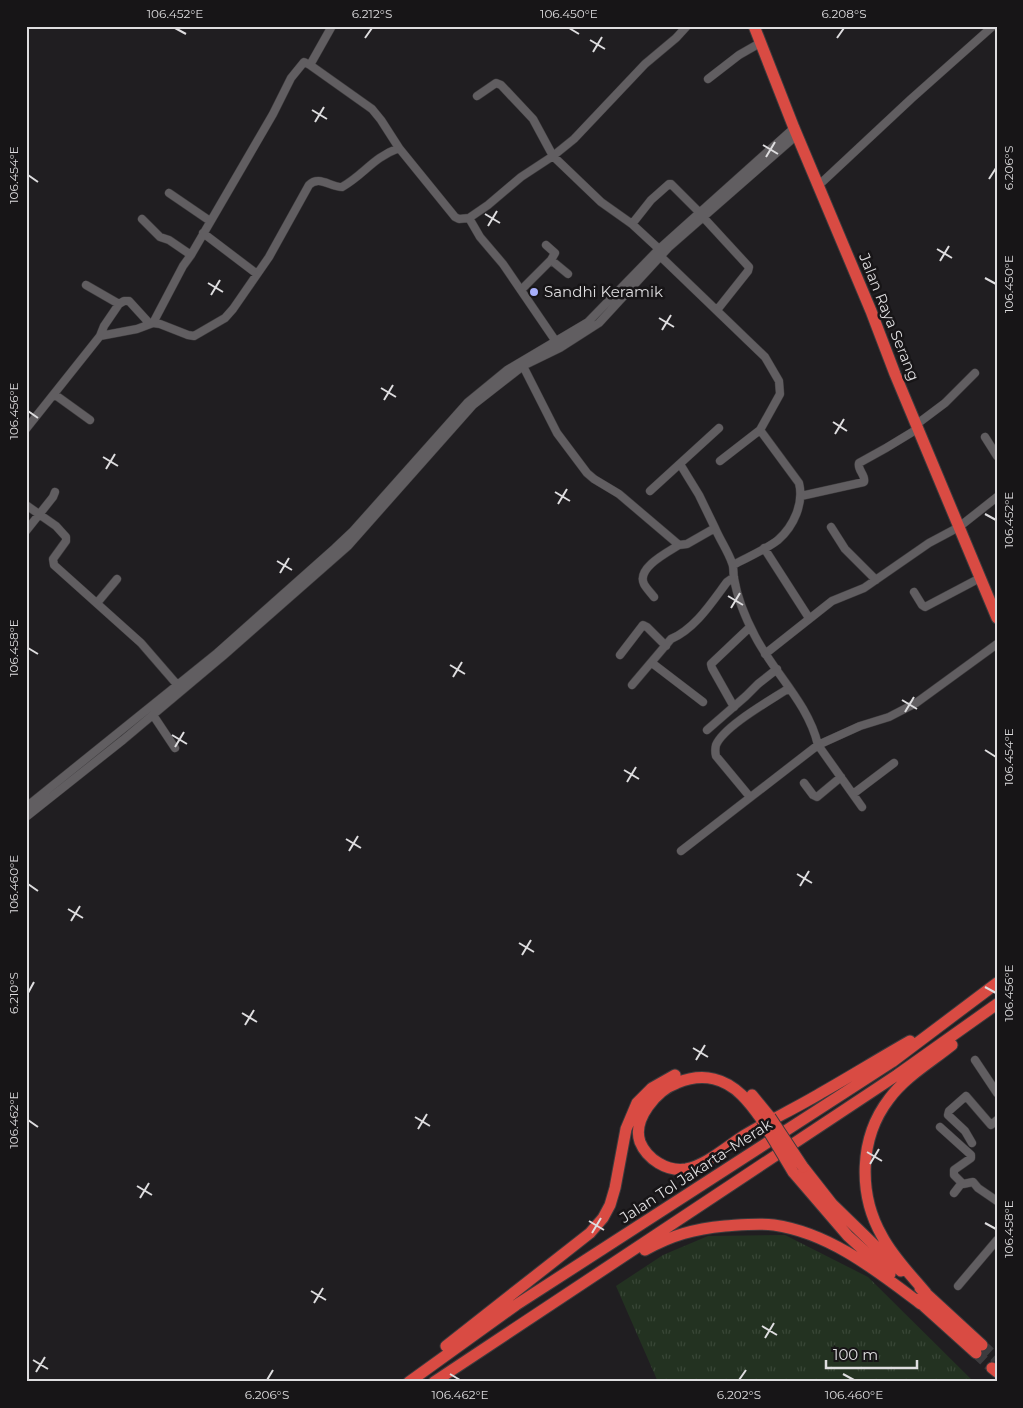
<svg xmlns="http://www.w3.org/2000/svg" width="1023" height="1408" font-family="Montserrat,sans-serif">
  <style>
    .grass { fill: url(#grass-tufts) }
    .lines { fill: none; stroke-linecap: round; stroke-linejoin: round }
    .highway-tunnel { stroke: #3c3b3e; stroke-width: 11; stroke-dasharray: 11 5.5; stroke-linecap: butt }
    .minor-casing { stroke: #3d3b3d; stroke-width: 9 }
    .highway-casing { stroke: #3d3b3d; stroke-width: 13 }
    .minor { stroke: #615e61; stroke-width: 8 }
    .highway { stroke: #d94b43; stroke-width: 11 }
    .highway-bridge-casing { stroke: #3d3b3d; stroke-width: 13; stroke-linecap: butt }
    .highway-bridge { stroke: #d94b43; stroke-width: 11 }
    .ticks { fill: none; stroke: #dedddf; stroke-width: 2 }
    .poi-dot { fill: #a8b0fc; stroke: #171517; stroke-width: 2 }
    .labels { text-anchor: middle; stroke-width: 5; stroke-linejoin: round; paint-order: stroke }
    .poi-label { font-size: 15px; fill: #dedddf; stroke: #171517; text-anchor: start }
    .street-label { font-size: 15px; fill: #dedddf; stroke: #171517 }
    .neatline { fill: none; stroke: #dedddf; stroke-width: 2 }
    .ticks-label { font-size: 12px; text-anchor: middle; fill: #dedddf }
  </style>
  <defs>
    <pattern id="grass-tufts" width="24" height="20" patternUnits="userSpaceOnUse" patternTransform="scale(1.25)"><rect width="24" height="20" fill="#233221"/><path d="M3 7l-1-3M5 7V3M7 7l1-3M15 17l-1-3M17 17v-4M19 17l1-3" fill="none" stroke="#384636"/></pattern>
  </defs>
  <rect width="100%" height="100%" fill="#201e21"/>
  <path class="grass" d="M785,1235L868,1277L974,1382H658L616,1286L663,1255L708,1236Z"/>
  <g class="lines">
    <path class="highway-tunnel" d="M982,1345L997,1359
      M976,1353L992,1368"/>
    <g class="minor-casing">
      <path id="minor" d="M332,26L310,65L372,109L381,120L399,148
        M708,79L739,55L760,43
        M477,96L496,83L501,85L533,119L553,156L601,202L632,224L659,249
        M819,185L911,99L993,26
        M169,193L210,221
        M703,217L749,267L748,271L717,310
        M469,218L488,205L521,177L553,156L574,139L645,64L676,38L687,26
        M142,219L160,237L169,240L191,255
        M632,224L651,200L669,184H671L699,212
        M203,233L257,274
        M546,245L555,253L551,260L568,274
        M657,253L765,357L779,381L780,394L760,430L720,461
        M86,285L119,304L104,326L100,336
        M521,290L551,260
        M119,304L124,301H129L150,324
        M153,323L183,266L191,255L273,114L291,78L304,62L310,65
        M523,366L557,433L587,473L594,479L619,494L679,545L687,544L715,528C720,540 728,551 732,563C734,567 733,573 734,578C737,597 746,619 755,636C774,673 808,703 818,745L862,807
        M54,394L90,420
        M917,424L945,403L975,373
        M26,429L100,336L137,329L153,323L160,324L188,335L194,336L225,318L233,309L269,257L309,185C319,175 330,187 342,187C365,174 372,158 399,148L455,217L459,219L469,218L480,237L503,264L559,346
        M985,437L997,456
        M680,464L699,495L715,528
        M650,491L719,428
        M801,496L864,482C866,475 857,470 859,463L886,448L919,428
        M26,505L56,526L66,537V541L53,559L54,565L141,643L180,688
        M831,527L845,549L876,580
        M26,531L53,497L55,492
        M764,548L809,618
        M733,565C748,557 765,550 778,540C794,526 804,503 799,483L760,430
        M914,592L922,605L925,607L980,578
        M654,597C651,593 646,588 644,584C636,568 668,552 679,545
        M97,603L117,579
        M765,654L832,601L864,588L929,543L959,527L997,497
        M620,655L643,625L647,627L666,646
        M652,663L703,702
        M632,685L671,639C695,629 712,602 727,582L734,577
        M734,707L712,668L711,664L750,627
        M153,715L175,748
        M707,730L746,696L758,684L777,669
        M804,783L813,795L817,797L841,777
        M853,794L894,763
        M750,797L716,756C715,752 715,749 716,745C724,726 771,700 789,688
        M26,807L217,653L335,548L353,531L468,402L507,370L588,322L659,249L794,128
        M26,817L123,740L223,656L348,546L473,405L523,366L560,348L599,323L669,247L797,135
        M681,851L818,745L860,726L889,717L916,703L997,644
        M975,1060L997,1093
        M940,1127L971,1155V1158L954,1170V1175L963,1184L973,1182L978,1188L997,1201
        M972,1143L965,1131L948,1115L949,1111L966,1096L991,1125L997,1120
        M954,1193L961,1184
        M958,1286L997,1240"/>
    </g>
    <g class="highway-casing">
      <path id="highway" d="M754,26L794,128L871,311L895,374L997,618
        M752,1095L770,1117
        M762,1120C750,1103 736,1084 714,1079C702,1076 689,1078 677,1083C657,1090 632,1119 640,1142C647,1159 667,1172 686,1169C707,1165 727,1146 745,1135C770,1120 796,1108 821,1093C851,1076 880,1058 910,1041
        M803,1167L832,1204L901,1271
        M793,1172L848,1236L890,1274
        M645,1250C672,1235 694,1229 725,1226C741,1225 758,1223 774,1225C830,1233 877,1271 921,1304
        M920,1288L982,1345
        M926,1293C911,1275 893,1257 882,1236C858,1194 859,1138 889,1099C905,1077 931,1062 952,1045
        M916,1299L976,1353
        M446,1346L590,1233L603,1218L610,1205L615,1188L626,1129L637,1103L652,1088L675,1075
        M992,1368L997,1372
        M409,1382L516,1305L892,1062L997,983
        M434,1382L897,1075L997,1004"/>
    </g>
    <use href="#minor" class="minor"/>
    <use href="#highway" class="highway"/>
    <g class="highway-bridge-casing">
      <path id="highway-bridge" d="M770,1117L803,1167
        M762,1120L793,1172"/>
    </g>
    <use href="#highway-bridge" class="highway-bridge"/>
  </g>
  <path class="ticks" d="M175,28L186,34M569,28L579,34M365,38L372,28M837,38L844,28M590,40L605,49M593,52L602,37M312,110L327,119M315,122L324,107M763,145L778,154M766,157L775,142M28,175L38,182M989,179L996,168M485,214L500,223M488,226L497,211M937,249L952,258M940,261L949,246M985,278L996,284M208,283L223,292M211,295L220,280M659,318L674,327M662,330L671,315M381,388L396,397M384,400L393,385M28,411L38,418M833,422L847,431M835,434L844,419M103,457L118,466M106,469L115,454M555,492L570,501M558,504L567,489M985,514L996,520M277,561L292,570M280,573L289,558M728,596L743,605M731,608L740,593M28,648L38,654M450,665L465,674M453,677L462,662M902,700L917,709M905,712L914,697M172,735L187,744M175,747L184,732M985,750L996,757M624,770L639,779M627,782L636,767M346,839L361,848M349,851L358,836M797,874L812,883M28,884L38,891M800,886L809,871M68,909L83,918M71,921L80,906M519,943L534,952M522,955L531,940M985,987L996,993M28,993L34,982M242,1013L257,1022M245,1025L254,1010M693,1048L708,1057M696,1060L705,1045M415,1117L430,1126M28,1120L38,1127M418,1129L427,1114M867,1152L882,1161M870,1164L879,1149M137,1186L152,1195M140,1198L149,1183M589,1221L604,1230M985,1223L996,1229M592,1233L601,1218M311,1291L326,1300M314,1303L323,1288M762,1326L777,1335M765,1338L774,1323M33,1360L48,1369M36,1372L45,1357M450,1374L460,1380M843,1374L854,1380M267,1380L273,1370M739,1380L746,1370"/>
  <circle class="poi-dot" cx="534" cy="292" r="5"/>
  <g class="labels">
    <g class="poi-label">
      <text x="544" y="297">Sandhi Keramik</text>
    </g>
    <g class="street-label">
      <text transform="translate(889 317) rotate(68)" y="5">Jalan Raya Serang</text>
      <text transform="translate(696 1171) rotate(-33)" y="5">Jalan Tol Jakarta–Merak</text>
    </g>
  </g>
  <rect width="1023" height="1408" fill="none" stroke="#171517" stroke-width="55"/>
  <path d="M826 1360v8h91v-8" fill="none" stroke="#dedddf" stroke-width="2.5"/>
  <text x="833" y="1360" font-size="15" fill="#dedddf" stroke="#171517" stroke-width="4" paint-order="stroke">100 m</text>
  <rect x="28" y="28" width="968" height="1352" class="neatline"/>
  <g class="ticks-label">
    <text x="175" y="18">106.452°E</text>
    <text x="372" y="18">6.212°S</text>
    <text x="569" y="18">106.450°E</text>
    <text x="844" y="18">6.208°S</text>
    <text transform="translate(1009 168) rotate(-90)" y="4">6.206°S</text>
    <text transform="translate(14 175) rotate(-90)" y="4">106.454°E</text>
    <text transform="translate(1009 284) rotate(-90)" y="4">106.450°E</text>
    <text transform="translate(14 411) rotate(-90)" y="4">106.456°E</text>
    <text transform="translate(1009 520) rotate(-90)" y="4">106.452°E</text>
    <text transform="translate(14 648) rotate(-90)" y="4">106.458°E</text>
    <text transform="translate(1009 757) rotate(-90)" y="4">106.454°E</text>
    <text transform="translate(14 884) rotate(-90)" y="4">106.460°E</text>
    <text transform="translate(1009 993) rotate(-90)" y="4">106.456°E</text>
    <text transform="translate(14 993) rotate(-90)" y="4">6.210°S</text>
    <text transform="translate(14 1120) rotate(-90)" y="4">106.462°E</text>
    <text transform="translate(1009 1229) rotate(-90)" y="4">106.458°E</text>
    <text x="267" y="1399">6.206°S</text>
    <text x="460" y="1399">106.462°E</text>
    <text x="739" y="1399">6.202°S</text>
    <text x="854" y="1399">106.460°E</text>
  </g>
</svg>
